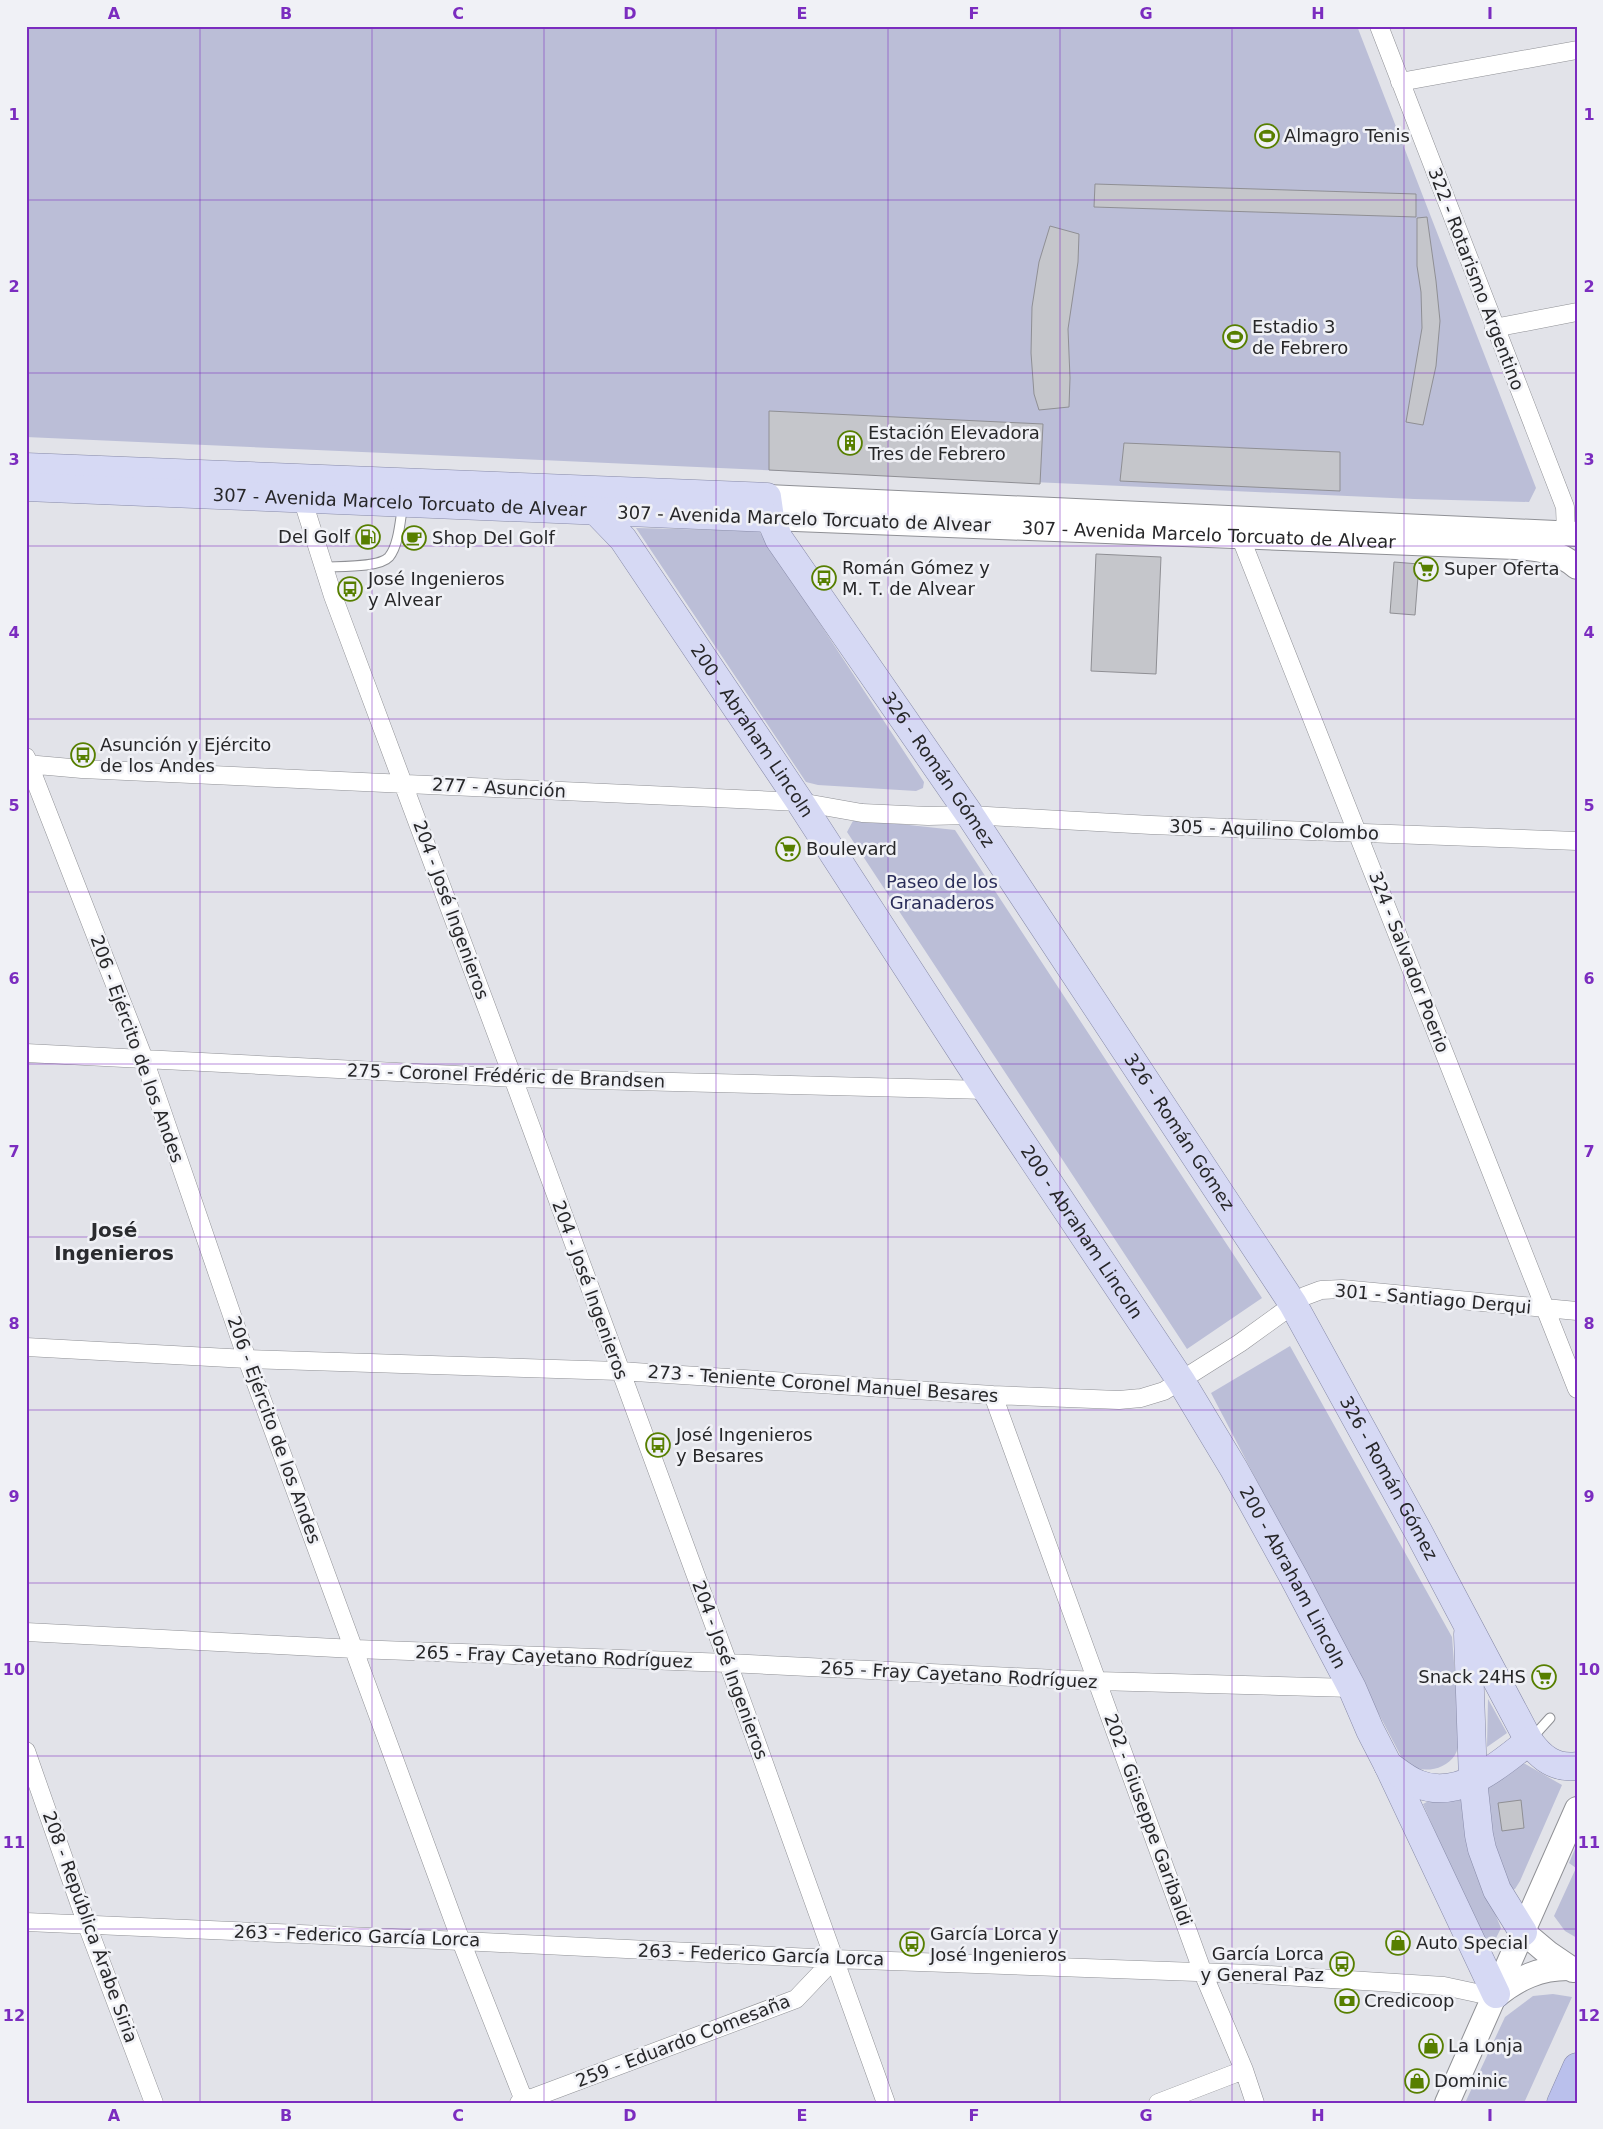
<svg xmlns="http://www.w3.org/2000/svg" width="1603" height="2129" font-family="'DejaVu Sans',sans-serif">
  <style>
    .green { fill: #bbbed7 }
    .building { fill: #c5c6cb; stroke: #8f8f94 }
    .lines { fill: none; stroke-linecap: round; stroke-linejoin: round }
    .service-casing { stroke: #8f9095; stroke-width: 11 }
    .minor-casing { stroke: #8f9095; stroke-width: 19 }
    .secondary-casing { stroke: #8f9095; stroke-width: 26 }
    .primary-casing { stroke: #878aa8; stroke-width: 29 }
    .motorway-casing { stroke: #878aa8; stroke-width: 29 }
    .service { stroke: #fff; stroke-width: 9 }
    .minor { stroke: #fff; stroke-width: 18 }
    .secondary { stroke: #fff; stroke-width: 24 }
    .primary { stroke: #d6d9f4; stroke-width: 28 }
    .motorway { stroke: #bac0ec; stroke-width: 28 }
    .grid { fill: none; stroke: #7b2cbf; stroke-width: 1; stroke-opacity: 0.55 }
    .labels { text-anchor: middle; stroke-width: 5; stroke-linejoin: round; paint-order: stroke }
    .poi-label { font-size: 18px; fill: #272729; stroke: #f0f1f6; text-anchor: start }
    .street-label { font-size: 18px; fill: #272729; stroke: #f0f1f6 }
    .park-label { font-size: 18px; fill: #292c59; stroke: #f0f1f6 }
    .quarter-label { font-size: 20px; font-weight: bold; fill: #2a2b2f; stroke: #f0f1f6 }
    .neatline { fill: none; stroke: #7b2cbf; stroke-width: 2 }
    .grid-label { font-size: 16px; text-anchor: middle; font-weight: bold; fill: #7b2cbf }
  </style>
  <rect width="100%" height="100%" fill="#e2e3e9"/>
  <path class="green" d="M26,26H1357L1536,488L1529,502L1414,499L26,437Z
    M636,528L759,531L924,782L923,788L916,791L818,785L806,782Z
    M854,819L955,830L1262,1298L1187,1349L847,832Z
    M1290,1346L1452,1637L1460,1740C1459,1745 1457,1751 1455,1755C1444,1772 1420,1773 1405,1764L1211,1393Z
    M1488,1699L1507,1733L1487,1747Z
    M1520,1761L1562,1785L1520,1881L1515,1889L1511,1890L1491,1832L1483,1781Z
    M1461,1784L1473,1861L1501,1928L1495,1940L1486,1948L1423,1804Z
    M1577,1844V1938L1565,1931L1554,1916L1576,1868L1569,1863Z
    M1553,1994L1572,1997L1524,2103H1465L1505,2017L1533,1996Z"/>
  <path class="building" d="M1095,184L1416,194V217L1094,207Z
    M1427,217L1436,281L1440,321L1436,366L1423,425L1406,422L1422,328L1421,292L1417,266V218Z
    M1050,226L1079,234L1078,262L1068,329L1070,378L1069,407L1039,410L1034,394L1031,353L1032,307L1039,262Z
    M769,411L1043,424L1040,484L769,470Z
    M1124,443L1340,452V491L1120,481Z
    M1096,554L1161,557L1156,674L1091,671Z
    M1394,562L1419,564L1415,615L1390,613Z
    M1521,1800L1524,1828L1502,1831L1498,1803Z"/>
  <g class="lines">
    <g class="service-casing">
      <path id="service" d="M324,567C339,566 379,568 389,557C399,545 400,520 403,504
        M1531,1739L1550,1718"/>
    </g>
    <g class="minor-casing">
      <path id="minor" d="M1379,26L1565,507L1566,533
        M1400,82L1577,50
        M1494,328L1577,312
        M303,489L302,498L333,596L513,1078L728,1663L886,2103
        M1240,536L1577,1389
        M26,757L144,1059L247,1359L461,1941L525,2103
        M26,764L82,769L800,802L862,813L928,816L970,815L1151,825L1577,841
        M26,1053L513,1078L987,1090
        M26,1347L247,1359L619,1371L993,1395L1119,1400L1141,1398L1164,1391L1240,1343L1305,1296L1321,1290L1342,1289L1577,1311
        M993,1395L1203,1973L1244,2070L1255,2103
        M26,1632L355,1649L728,1663L1097,1681L1352,1688
        M26,1751L87,1925L154,2103
        M26,1922L461,1941L834,1959L1252,1974L1444,1986L1495,1997
        M519,2103L796,1999L834,1959
        M1158,2103L1244,2070"/>
    </g>
    <g class="secondary-casing">
      <g id="secondary">
        <path d="M767,497L1577,534"/>
        <path id="s1" d="M770,518L1516,547C1540,549 1558,551 1577,567"/>
        <path d="M1523,1932L1548,1953L1573,1970"/>
        <path d="M1496,1996C1518,1978 1540,1968 1568,1968"/>
        <path d="M1447,2103L1577,1809"/>
      </g>
    </g>
    <g class="primary-casing">
      <g id="primary">
        <path id="s2" d="M26,467L767,497L770,518L779,539L970,815L1293,1304L1419,1533L1529,1741C1541,1758 1555,1769 1577,1766"/>
        <path id="s3" d="M26,487L770,518"/>
        <path id="s4" d="M596,511L623,539L800,802L984,1086L1181,1381L1234,1469L1293,1576L1352,1688L1370,1730L1388,1765L1496,1994"/>
        <path d="M1468,1634L1473,1780L1479,1835L1482,1849L1497,1890L1523,1932"/>
        <path d="M1388,1765C1398,1772 1407,1780 1418,1784C1458,1801 1501,1764 1529,1741"/>
      </g>
    </g>
    <g class="motorway-casing">
      <path id="motorway" d="M1561,2103L1577,2067"/>
    </g>
    <use href="#service" class="service"/>
    <use href="#minor" class="minor"/>
    <use href="#secondary" class="secondary"/>
    <use href="#primary" class="primary"/>
    <use href="#motorway" class="motorway"/>
  </g>
  <path class="grid" d="M200,26V2103M372,26V2103M544,26V2103M716,26V2103M888,26V2103M1060,26V2103M1232,26V2103M1404,26V2103M26,200H1577M26,373H1577M26,546H1577M26,719H1577M26,892H1577M26,1064H1577M26,1237H1577M26,1410H1577M26,1583H1577M26,1756H1577M26,1929H1577"/>
  <defs>
    <g id="stadium-ring" transform="scale(1.25)"><circle r="9.5" fill="#f0f1f6" stroke="#577f00" stroke-width="1.5"/><path d="M0-5a6.5 5 0 1 0 0 10a6.5 5 0 1 0 0-10ZM-3.5-1.8h7v3.6h-7Z" fill="#577f00"/></g>
    <g id="building-ring" transform="scale(1.25)"><circle r="9.5" fill="#f0f1f6" stroke="#577f00" stroke-width="1.5"/><path d="M-4-6H4V6H1V3H-1V6H-4ZM-2.5-4.3h1.7v1.8h-1.7ZM.8-4.3h1.7v1.8H.8ZM-2.5-1h1.7V.8h-1.7ZM.8-1h1.7V.8H.8Z" fill="#577f00"/></g>
    <g id="fuel-ring" transform="scale(1.25)"><circle r="9.5" fill="#f0f1f6" stroke="#577f00" stroke-width="1.5"/><path d="M-5.5-6h7V0h2V4h1.3V-2.5L3-4.5l.8-.8L6-3V5H2.5V1h-1V6h-7ZM-4.2-4.7v3.2H.2V-4.7Z" fill="#577f00"/></g>
    <g id="cafe-ring" transform="scale(1.25)"><circle r="9.5" fill="#f0f1f6" stroke="#577f00" stroke-width="1.5"/><path d="M-5.5-4.5H6V0H3Q3 3.5 0 3.5H-2.5Q-5.5 3.5-5.5 0ZM3-3.2v2h1.7v-2ZM-6 4.5H4V6H-6Z" fill="#577f00"/></g>
    <g id="supermarket-ring" transform="scale(1.25)"><circle r="9.5" fill="#f0f1f6" stroke="#577f00" stroke-width="1.5"/><path d="M-6-5.5h2.5l.6 2H6L4.5 2H-2.5L-4.4-4H-6ZM-1.5 3.2a1.3 1.3 0 1 0 .1 0ZM3 3.2a1.3 1.3 0 1 0 .1 0Z" fill="#577f00"/></g>
    <g id="bus-ring" transform="scale(1.25)"><circle r="9.5" fill="#f0f1f6" stroke="#577f00" stroke-width="1.5"/><path d="M-5-6H5V4H4V6H2V4H-2V6H-4V4H-5ZM-3.5-4V0h7V-4ZM-3.5 1.2v1.5H-2V1.2ZM2 1.2v1.5H3.5V1.2Z" fill="#577f00"/></g>
    <g id="shop-ring" transform="scale(1.25)"><circle r="9.5" fill="#f0f1f6" stroke="#577f00" stroke-width="1.5"/><path d="M-5-2.5h2.3a2.7 3.5 0 0 1 5.4 0H5L5.5 6h-11ZM-1.5-2.5h3a1.5 2.3 0 0 0-3 0Z" fill="#577f00"/></g>
    <g id="bank-ring" transform="scale(1.25)"><circle r="9.5" fill="#f0f1f6" stroke="#577f00" stroke-width="1.5"/><path d="M-6-4H6V4H-6ZM0-2.3a2.3 2.3 0 1 0 0 4.6a2.3 2.3 0 1 0 0-4.6Z" fill="#577f00"/></g>
  </defs>
  <g fill-rule="evenodd">
    <use href="#stadium-ring" x="1267" y="136"/>
    <use href="#stadium-ring" x="1235" y="337"/>
    <use href="#building-ring" x="850" y="443"/>
    <use href="#fuel-ring" x="368" y="537"/>
    <use href="#cafe-ring" x="414" y="538"/>
    <use href="#supermarket-ring" x="1426" y="569"/>
    <use href="#bus-ring" x="824" y="578"/>
    <use href="#bus-ring" x="350" y="589"/>
    <use href="#bus-ring" x="83" y="755"/>
    <use href="#supermarket-ring" x="788" y="849"/>
    <use href="#bus-ring" x="658" y="1445"/>
    <use href="#supermarket-ring" x="1544" y="1677"/>
    <use href="#shop-ring" x="1398" y="1943"/>
    <use href="#bus-ring" x="912" y="1944"/>
    <use href="#bus-ring" x="1342" y="1964"/>
    <use href="#bank-ring" x="1347" y="2001"/>
    <use href="#shop-ring" x="1431" y="2046"/>
    <use href="#shop-ring" x="1417" y="2081"/>
  </g>
  <g class="labels">
    <g class="poi-label">
      <text x="1284" y="142">Almagro Tenis</text>
      <text x="1252" y="333">Estadio 3<tspan x="1252" dy="21">de Febrero</tspan></text>
      <text x="868" y="439">Estación Elevadora<tspan x="868" dy="21">Tres de Febrero</tspan></text>
      <text x="350" y="543" text-anchor="end">Del Golf</text>
      <text x="432" y="544">Shop Del Golf</text>
      <text x="842" y="574">Román Gómez y<tspan x="842" dy="21">M. T. de Alvear</tspan></text>
      <text x="1444" y="575">Super Oferta</text>
      <text x="368" y="585">José Ingenieros<tspan x="368" dy="21">y Alvear</tspan></text>
      <text x="100" y="751">Asunción y Ejército<tspan x="100" dy="21">de los Andes</tspan></text>
      <text x="806" y="855">Boulevard</text>
      <text x="676" y="1441">José Ingenieros<tspan x="676" dy="21">y Besares</tspan></text>
      <text x="1526" y="1683" text-anchor="end">Snack 24HS</text>
      <text x="930" y="1940">García Lorca y<tspan x="930" dy="21">José Ingenieros</tspan></text>
      <text x="1416" y="1949">Auto Special</text>
      <text x="1324" y="1960" text-anchor="end">García Lorca<tspan x="1324" dy="21">y General Paz</tspan></text>
      <text x="1364" y="2007">Credicoop</text>
      <text x="1448" y="2052">La Lonja</text>
      <text x="1434" y="2087">Dominic</text>
    </g>
    <g class="street-label">
      <text transform="translate(1476 279) rotate(69)" y="6">322 - Rotarismo Argentino</text>
      <text dy="6" stroke="none"><textPath href="#s3" startOffset="374">307 - Avenida Marcelo Torcuato de Alvear</textPath></text>
      <text transform="translate(804 519) rotate(2)" y="6">307 - Avenida Marcelo Torcuato de Alvear</text>
      <text dy="6" stroke="none"><textPath href="#s1" startOffset="439">307 - Avenida Marcelo Torcuato de Alvear</textPath></text>
      <text dy="6" stroke="none"><textPath href="#s4" startOffset="270">200 - Abraham Lincoln</textPath></text>
      <text dy="6" stroke="none"><textPath href="#s2" startOffset="1066">326 - Román Gómez</textPath></text>
      <text transform="translate(499 788) rotate(3)" y="6">277 - Asunción</text>
      <text transform="translate(1274 830) rotate(2)" y="6">305 - Aquilino Colombo</text>
      <text transform="translate(451 910) rotate(70)" y="6">204 - José Ingenieros</text>
      <text transform="translate(1409 962) rotate(69)" y="6">324 - Salvador Poerio</text>
      <text transform="translate(137 1049) rotate(70)" y="6">206 - Ejército de los Andes</text>
      <text transform="translate(506 1076) rotate(2)" y="6">275 - Coronel Frédéric de Brandsen</text>
      <text dy="6" stroke="none"><textPath href="#s2" startOffset="1501">326 - Román Gómez</textPath></text>
      <text dy="6" stroke="none"><textPath href="#s4" startOffset="870">200 - Abraham Lincoln</textPath></text>
      <text transform="translate(590 1290) rotate(70)" y="6">204 - José Ingenieros</text>
      <text transform="translate(1433 1299) rotate(5)" y="6">301 - Santiago Derqui</text>
      <text transform="translate(823 1384) rotate(4)" y="6">273 - Teniente Coronel Manuel Besares</text>
      <text transform="translate(274 1430) rotate(70)" y="6">206 - Ejército de los Andes</text>
      <text dy="6" stroke="none"><textPath href="#s2" startOffset="1906">326 - Román Gómez</textPath></text>
      <text dy="6" stroke="none"><textPath href="#s4" startOffset="1275">200 - Abraham Lincoln</textPath></text>
      <text transform="translate(554 1657) rotate(2)" y="6">265 - Fray Cayetano Rodríguez</text>
      <text transform="translate(730 1670) rotate(70)" y="6">204 - José Ingenieros</text>
      <text transform="translate(959 1675) rotate(3)" y="6">265 - Fray Cayetano Rodríguez</text>
      <text transform="translate(1148 1820) rotate(70)" y="6">202 - Giuseppe Garibaldi</text>
      <text transform="translate(90 1927) rotate(70)" y="6">208 - República Árabe Siria</text>
      <text transform="translate(357 1936) rotate(2)" y="6">263 - Federico García Lorca</text>
      <text transform="translate(761 1955) rotate(2)" y="6">263 - Federico García Lorca</text>
      <text transform="translate(683 2041) rotate(-21)" y="6">259 - Eduardo Comesaña</text>
    </g>
    <g class="park-label">
      <text x="942" y="888">Paseo de los<tspan x="942" dy="21">Granaderos</tspan></text>
    </g>
    <g class="quarter-label">
      <text x="114" y="1237">José<tspan x="114" dy="23">Ingenieros</tspan></text>
    </g>
  </g>
  <rect width="1603" height="2129" fill="none" stroke="#f0f1f6" stroke-width="55"/>
  <rect x="28" y="28" width="1548" height="2074" class="neatline"/>
  <g class="grid-label">
    <text x="114" y="19">A</text>
    <text x="286" y="19">B</text>
    <text x="458" y="19">C</text>
    <text x="630" y="19">D</text>
    <text x="802" y="19">E</text>
    <text x="974" y="19">F</text>
    <text x="1146" y="19">G</text>
    <text x="1318" y="19">H</text>
    <text x="1490" y="19">I</text>
    <text x="14" y="120">1</text>
    <text x="1589" y="120">1</text>
    <text x="14" y="292">2</text>
    <text x="1589" y="292">2</text>
    <text x="14" y="465">3</text>
    <text x="1589" y="465">3</text>
    <text x="14" y="638">4</text>
    <text x="1589" y="638">4</text>
    <text x="14" y="811">5</text>
    <text x="1589" y="811">5</text>
    <text x="14" y="984">6</text>
    <text x="1589" y="984">6</text>
    <text x="14" y="1157">7</text>
    <text x="1589" y="1157">7</text>
    <text x="14" y="1329">8</text>
    <text x="1589" y="1329">8</text>
    <text x="14" y="1502">9</text>
    <text x="1589" y="1502">9</text>
    <text x="14" y="1675">10</text>
    <text x="1589" y="1675">10</text>
    <text x="14" y="1848">11</text>
    <text x="1589" y="1848">11</text>
    <text x="14" y="2021">12</text>
    <text x="1589" y="2021">12</text>
    <text x="114" y="2121">A</text>
    <text x="286" y="2121">B</text>
    <text x="458" y="2121">C</text>
    <text x="630" y="2121">D</text>
    <text x="802" y="2121">E</text>
    <text x="974" y="2121">F</text>
    <text x="1146" y="2121">G</text>
    <text x="1318" y="2121">H</text>
    <text x="1490" y="2121">I</text>
  </g>
</svg>
